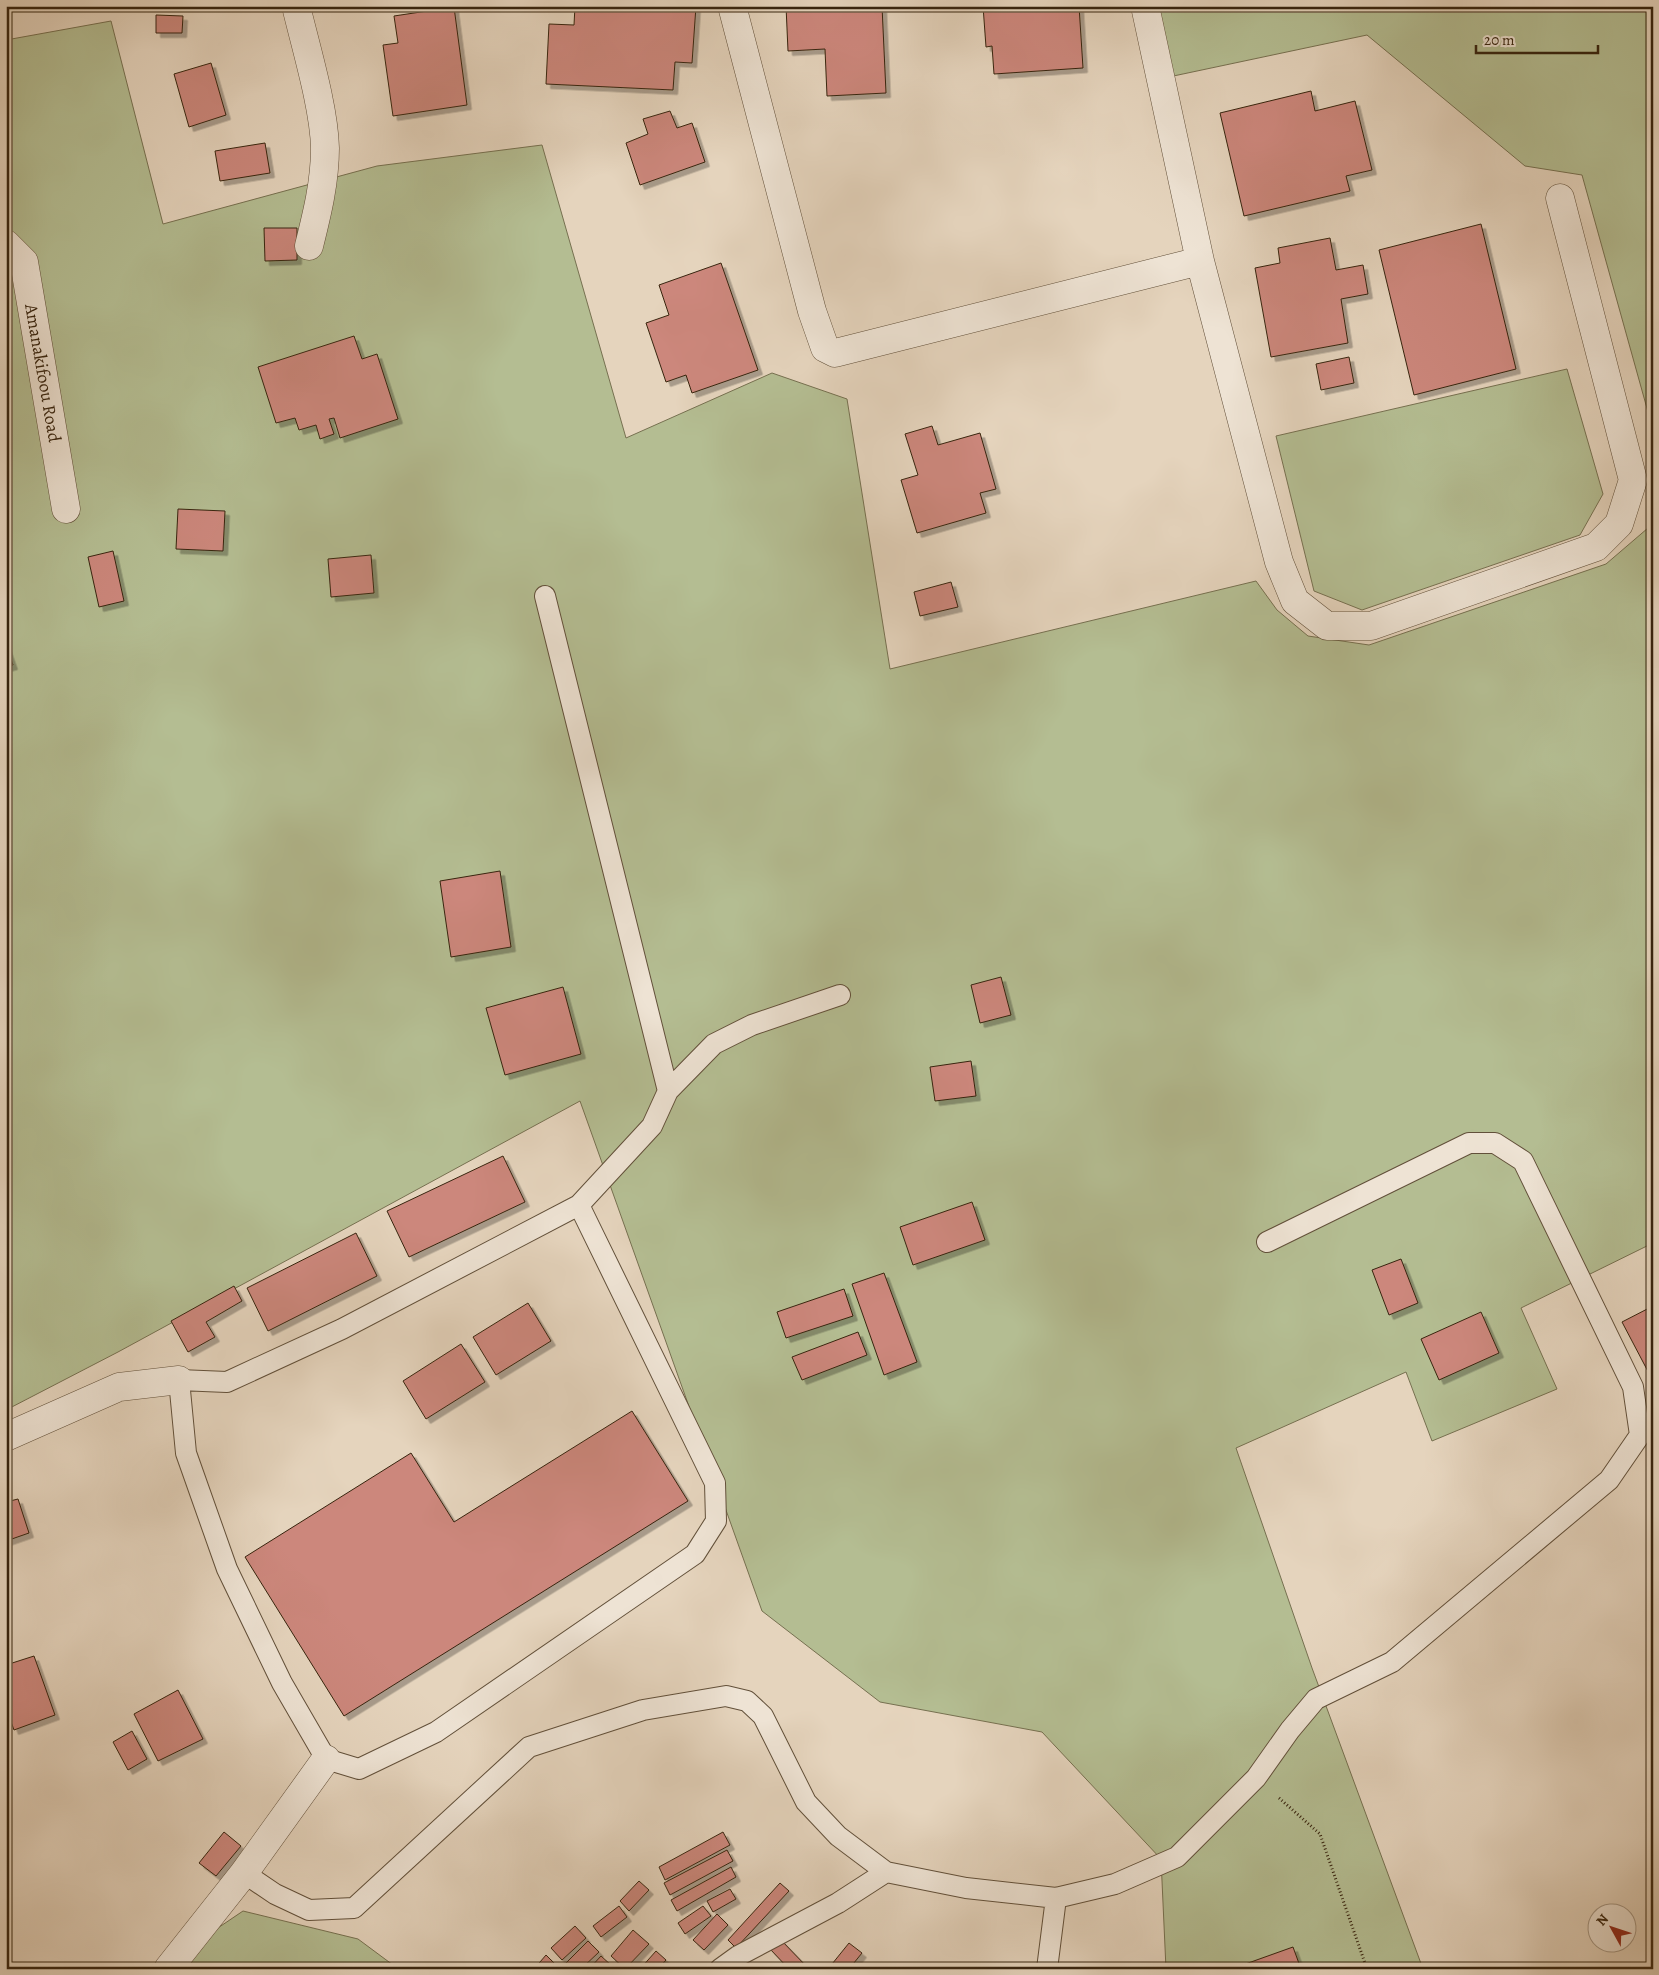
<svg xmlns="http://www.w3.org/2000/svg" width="1659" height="1975" font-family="Alegreya,serif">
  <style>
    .green { fill: #b4bd92; stroke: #767050 }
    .building { fill: #cc877b; stroke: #37240f; filter: url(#shadow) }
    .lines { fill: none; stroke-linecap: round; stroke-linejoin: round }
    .service-casing { stroke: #62503a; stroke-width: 22 }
    .minor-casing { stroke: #62503a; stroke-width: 29 }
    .path { stroke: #37240f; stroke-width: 3; stroke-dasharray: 1 2.5; stroke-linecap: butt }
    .service { stroke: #eee3d4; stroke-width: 20 }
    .minor { stroke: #eee3d4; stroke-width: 28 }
    .labels { text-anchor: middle; stroke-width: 4; stroke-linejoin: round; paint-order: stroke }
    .street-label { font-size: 18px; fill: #37240f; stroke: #eee3d4 }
  </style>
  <defs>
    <filter id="shadow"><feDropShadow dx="4.5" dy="4.5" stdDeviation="0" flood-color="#0004"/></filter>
  </defs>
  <rect width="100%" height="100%" fill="#e5d4bd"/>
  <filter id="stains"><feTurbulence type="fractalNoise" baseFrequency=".004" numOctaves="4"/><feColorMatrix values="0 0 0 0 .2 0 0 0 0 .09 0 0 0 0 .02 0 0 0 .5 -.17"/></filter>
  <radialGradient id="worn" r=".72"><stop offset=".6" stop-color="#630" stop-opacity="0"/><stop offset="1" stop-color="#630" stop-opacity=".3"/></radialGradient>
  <path class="green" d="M1147,6H1653V430L1582,175L1525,166L1367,35L1164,78Z
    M111,21L163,224L377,166L542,145L626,438L772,373L847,399L890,669L1256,581L1277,610L1308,636L1369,645L1606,564L1648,528L1653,516V1243L1521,1308L1557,1389L1432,1441L1406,1372L1236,1448L1312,1668L1423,1969H1166L1161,1859L1042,1732L880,1702L762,1611L580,1101L118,1352L6,1410V40Z
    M1567,369L1603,494L1580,535L1362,610L1314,591L1276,436Z
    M243,1911L358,1939L393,1965L392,1969H181L206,1936Z"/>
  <path class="building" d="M575,6H696L692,63L675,62L673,90L546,84L549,24L574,25Z
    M786,6H882L886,93L827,96L825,49L788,51Z
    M983,6H1079L1083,68L994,74L992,46L986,47Z
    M454,7L467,105L393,116L383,45L398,43L394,16Z
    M156,15L183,16L182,33H156Z
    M211,63L226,115L189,127L174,74Z
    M1311,91L1315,111L1355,101L1372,170L1346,176L1350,191L1244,216L1220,113Z
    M670,111L677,128L692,123L705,162L640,185L626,143L648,134L643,119Z
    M265,143L270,173L220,181L215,151Z
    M1481,224L1516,369L1414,395L1379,250Z
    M264,228H297V260L265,261Z
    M1330,238L1336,270L1363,265L1368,294L1341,299L1348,343L1271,357L1255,268L1280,263L1278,248Z
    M721,263L758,370L692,393L686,375L666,382L646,323L669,315L659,285Z
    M354,336L362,359L377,354L398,419L340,438L334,418L329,419L334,434L320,439L316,425L299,430L295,418L276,423L258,367Z
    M1349,357L1354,383L1321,390L1316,364Z
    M932,426L938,445L980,433L996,489L980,493L986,513L917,533L901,480L918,475L905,434Z
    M178,509L225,511L223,551L176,549Z
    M113,551L124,601L99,607L88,557Z
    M371,555L374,593L331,597L328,559Z
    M951,582L958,607L920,616L914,592Z
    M6,645L13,665L6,667Z
    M500,871L511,947L451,957L440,881Z
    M1001,977L1011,1015L980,1023L971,985Z
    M563,987L581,1054L505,1075L486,1008Z
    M971,1061L976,1096L935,1101L930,1067Z
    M503,1156L525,1202L409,1257L387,1211Z
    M972,1202L985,1240L913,1265L900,1227Z
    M356,1233L377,1276L268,1331L247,1288Z
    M1401,1259L1418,1303L1389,1315L1372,1270Z
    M884,1273L917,1362L884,1375L852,1284Z
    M234,1286L242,1301L206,1322L215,1337L188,1352L171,1321Z
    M844,1289L853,1316L786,1338L777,1312Z
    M528,1303L551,1341L496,1375L473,1337Z
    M1653,1306V1381L1622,1322Z
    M1481,1312L1499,1353L1439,1380L1421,1339Z
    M858,1332L867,1355L802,1380L792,1357Z
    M461,1344L485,1382L426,1419L403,1381Z
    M632,1411L688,1501L344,1716L245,1557L411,1453L454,1522Z
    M18,1499L29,1533L6,1541V1502Z
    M34,1656L55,1715L14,1730L6,1708V1665Z
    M178,1690L203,1739L158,1761L134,1714Z
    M132,1731L147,1759L128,1770L113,1742Z
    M224,1832L241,1846L216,1876L199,1863Z
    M723,1832L730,1845L665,1880L659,1867Z
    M727,1850L733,1861L670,1895L664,1883Z
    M731,1867L736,1877L677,1911L671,1900Z
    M639,1881L649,1890L629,1911L620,1901Z
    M780,1883L789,1891L736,1948L728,1940Z
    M730,1889L736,1899L713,1912L707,1901Z
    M619,1906L627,1917L601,1937L593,1926Z
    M703,1906L711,1916L685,1934L678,1923Z
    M717,1914L728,1925L704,1950L693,1940Z
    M575,1926L586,1938L562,1960L551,1948Z
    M633,1930L649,1944L625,1969L611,1956Z
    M780,1939L809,1969H789L770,1949Z
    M588,1941L599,1952L581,1969H567L564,1965Z
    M849,1943L862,1953L849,1969H828Z
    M1293,1947L1301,1969H1238L1237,1967Z
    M656,1951L666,1960L658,1969H640Z
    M546,1955L554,1963L549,1969H534Z
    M601,1956L612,1966L610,1969H589Z"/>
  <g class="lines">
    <g class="service-casing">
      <path id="service" d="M545,596L668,1091L652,1126L579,1205L342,1329L227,1382L179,1380L186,1453L227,1569L282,1683L326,1759L359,1769L436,1732L695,1554L716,1521L715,1483L579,1205
        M668,1091L714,1044L752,1025L840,995
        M244,1873L275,1894L309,1910L354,1908L529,1747L643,1710L726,1696L747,1701L763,1716L806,1802L838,1836L886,1872L966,1888L1056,1898L1115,1884L1177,1857L1256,1778L1290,1730L1316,1699L1392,1662L1609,1480L1640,1435L1633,1387L1523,1161L1495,1143H1469L1267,1242
        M720,1969L738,1956L838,1903L886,1872
        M1047,1969L1056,1898"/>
    </g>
    <g class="minor-casing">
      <path id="minor" d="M296,6C306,48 324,107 325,148C325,182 317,214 309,246
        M732,6L812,311L825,348L835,353L1200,261L1145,6
        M6,244L24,262L66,509
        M1200,261L1279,562L1295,601L1327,626H1371L1596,547L1619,524L1633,480L1560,198
        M6,1437L119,1387L179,1380
        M168,1969L244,1873L326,1759"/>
    </g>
    <path class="path" d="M1279,1798L1320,1834L1367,1969"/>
    <use href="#service" class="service"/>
    <use href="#minor" class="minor"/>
  </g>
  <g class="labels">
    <g class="street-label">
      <text transform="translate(43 373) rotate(80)" y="6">Amanakifoou Road</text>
    </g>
  </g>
  <rect width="1659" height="1975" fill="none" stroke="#e5d4bd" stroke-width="25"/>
  <rect x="8" y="8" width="1644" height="1960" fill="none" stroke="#37240f" stroke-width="2.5"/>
  <rect x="12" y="12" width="1634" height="1950" fill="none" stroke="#37240f"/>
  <g transform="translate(1612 1928) rotate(310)"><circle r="24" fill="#eee3d4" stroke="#a59785"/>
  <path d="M0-4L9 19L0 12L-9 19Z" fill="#8f2418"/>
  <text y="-8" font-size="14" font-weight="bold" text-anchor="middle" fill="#37240f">N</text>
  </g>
  <path d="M1476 45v8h122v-8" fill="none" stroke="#37240f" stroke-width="2.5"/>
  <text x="1484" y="45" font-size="15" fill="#37240f" stroke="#eee3d4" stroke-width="4" paint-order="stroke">20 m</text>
  <rect width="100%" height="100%" filter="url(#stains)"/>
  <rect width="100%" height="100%" fill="url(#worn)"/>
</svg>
